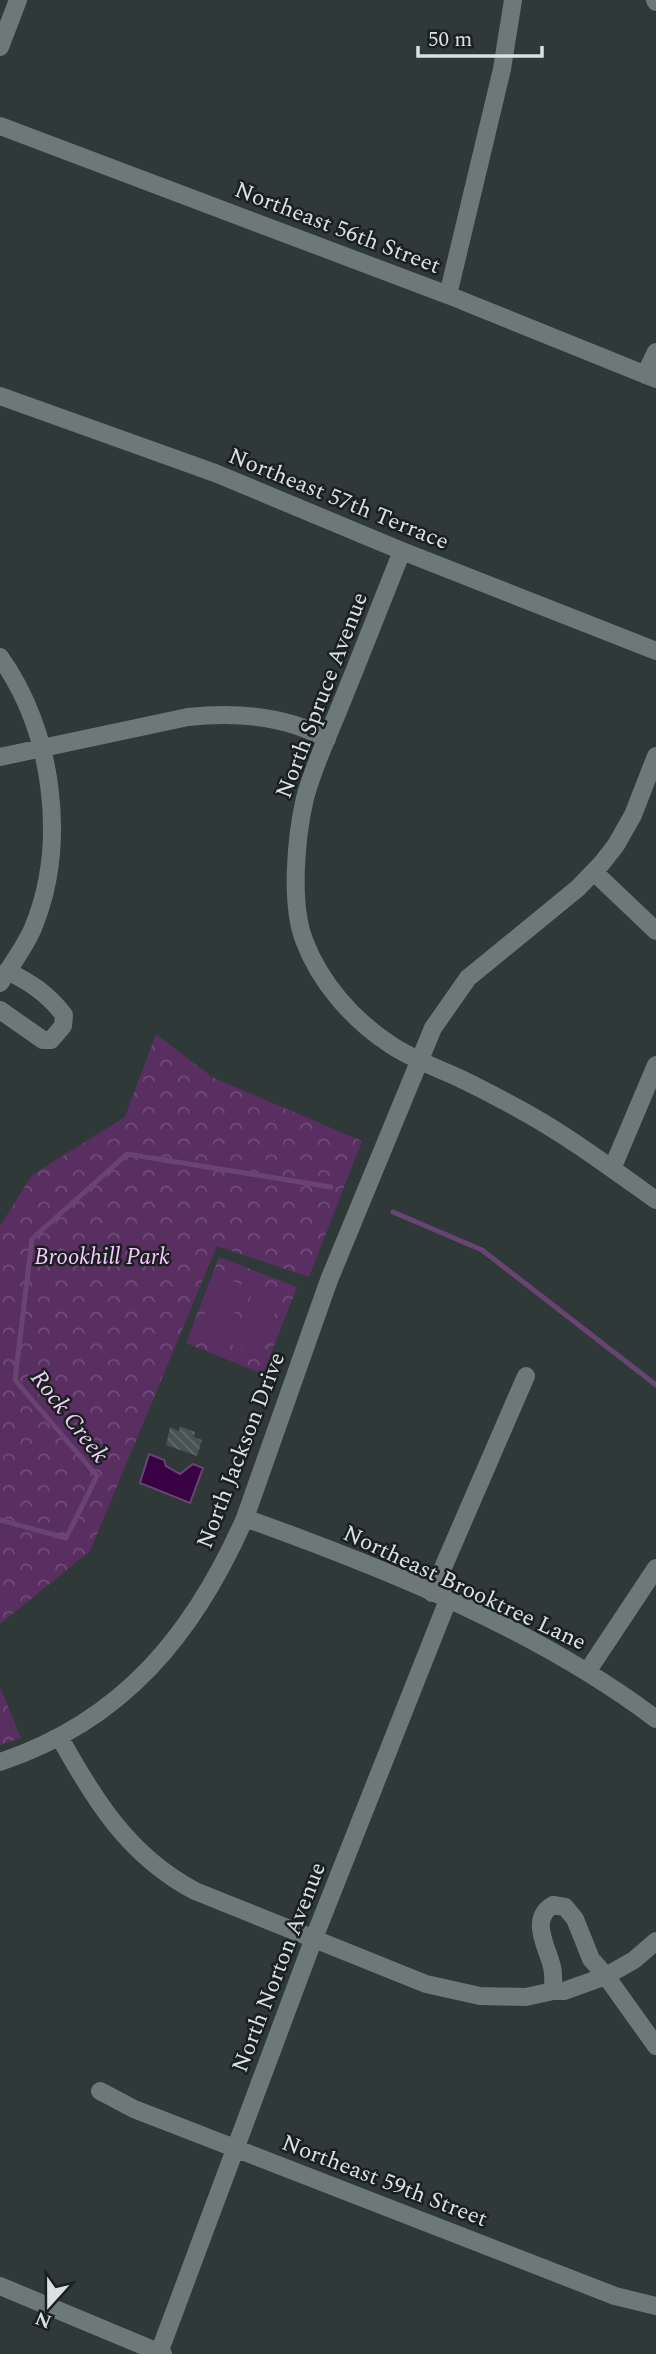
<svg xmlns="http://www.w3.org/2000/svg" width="656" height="2354" font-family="Spectral,serif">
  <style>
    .park { fill: url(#park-crowns) }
    .pitch { fill: #592f62 }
    .water { fill: #390044; stroke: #694473; stroke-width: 2 }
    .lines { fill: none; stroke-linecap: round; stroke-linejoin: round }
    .stream { stroke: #694473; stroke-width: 5 }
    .building { fill: url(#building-back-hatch) }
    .minor { stroke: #6d7978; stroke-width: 18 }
    .labels { text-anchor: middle; stroke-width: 5; stroke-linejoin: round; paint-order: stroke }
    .street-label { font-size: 23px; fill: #dae1e1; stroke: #1a1f1f }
    .park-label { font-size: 23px; font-style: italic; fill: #f5c6ff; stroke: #1a1f1f }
    .water-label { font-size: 24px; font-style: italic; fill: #edcef4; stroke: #1a1f1f }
  </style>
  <defs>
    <pattern id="park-crowns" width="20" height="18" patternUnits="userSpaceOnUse" patternTransform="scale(1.75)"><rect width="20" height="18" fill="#592f62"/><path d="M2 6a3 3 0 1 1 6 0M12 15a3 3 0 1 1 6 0" fill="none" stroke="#704d78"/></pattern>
    <pattern id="building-back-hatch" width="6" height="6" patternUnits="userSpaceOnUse" patternTransform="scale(1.75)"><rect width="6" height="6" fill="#475352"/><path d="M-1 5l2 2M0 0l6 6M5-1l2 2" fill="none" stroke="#616b6b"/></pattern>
  </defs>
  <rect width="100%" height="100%" fill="#2e3938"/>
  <path class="park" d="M156,1034L212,1077L362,1141L309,1277L217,1246L90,1551L0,1624V1226L32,1175L125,1117Z
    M219,1257L297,1287L263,1374L186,1343Z
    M0,1687L21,1738L0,1745Z"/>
  <path class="pitch" d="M220,1276L245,1286L224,1341L198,1331Z
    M254,1290L280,1300L258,1355L232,1345Z"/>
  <path class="water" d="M149,1454L164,1460L166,1466L180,1474L193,1464L203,1468L190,1503L140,1483Z"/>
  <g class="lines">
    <path class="stream" d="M393,1212L482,1250L656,1385
      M0,1520L66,1538L97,1476L15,1380L32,1239L127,1154L331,1187"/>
  </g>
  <path class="building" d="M180,1426L195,1432L194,1437L202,1440L197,1456L166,1445L170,1427L179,1431Z"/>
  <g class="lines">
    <path class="minor" d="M655,0L656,2
      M0,47L18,0
      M0,126L448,295L656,379
      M448,295L502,69L513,0
      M645,375L656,352
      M0,396L215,473L402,551L656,651
      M402,551C382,601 363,650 343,699C330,732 314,764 305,798C296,837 290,903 304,940C320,983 353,1020 391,1045C412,1059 435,1067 457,1077C478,1087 499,1098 519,1109C567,1135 611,1168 656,1200
      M0,657C53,731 68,843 33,928C25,947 11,965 0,983
      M0,757L188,717C236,712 285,715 327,739
      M594,872L656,931
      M0,1010L43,1040H51L63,1026L64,1015C48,994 30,982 7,971
      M612,1169L656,1065
      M245,1518C384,1568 537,1629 656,1719
      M432,1593L526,1376
      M587,1672L656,1568
      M60,1738C95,1801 129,1856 195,1891L426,1984L480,1996L526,1997L553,1991H564L606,1976L634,1960L656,1941
      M0,1762C123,1721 194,1634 245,1518L329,1280L433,1028L468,978L578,888L602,863L616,845L633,815L656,756
      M553,1991C553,1983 554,1975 552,1967C547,1946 529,1919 553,1905L565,1907L575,1919L591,1959L606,1976L656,2046
      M100,2091L134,2109L615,2296L656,2306
      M0,2286L163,2354
      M159,2353L314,1938L448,1600"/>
  </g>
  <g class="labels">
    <g class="street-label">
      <text transform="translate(338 227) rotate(21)" y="8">Northeast 56th Street</text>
      <text transform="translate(339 498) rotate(22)" y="8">Northeast 57th Terrace</text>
      <text transform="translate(321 695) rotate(-69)" y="8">North Spruce Avenue</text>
      <text transform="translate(240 1450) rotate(-69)" y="8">North Jackson Drive</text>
      <text transform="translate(465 1587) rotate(25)" y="8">Northeast Brooktree Lane</text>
      <text transform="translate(278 1967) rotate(-69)" y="8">North Norton Avenue</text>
      <text transform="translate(385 2180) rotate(21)" y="8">Northeast 59th Street</text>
    </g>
    <g class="park-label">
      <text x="102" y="1264">Brookhill Park</text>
    </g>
    <g class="water-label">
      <text transform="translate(70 1416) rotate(52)" y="8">Rock Creek</text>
    </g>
  </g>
  <g transform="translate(49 2305) rotate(201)" stroke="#1a1f1f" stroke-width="5" paint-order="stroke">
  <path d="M0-5L12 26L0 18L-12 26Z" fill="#dae1e1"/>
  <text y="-10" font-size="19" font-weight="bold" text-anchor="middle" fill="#dae1e1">N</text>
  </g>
  <path d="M418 46v10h124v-10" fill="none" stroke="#dae1e1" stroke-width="3.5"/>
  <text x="428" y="46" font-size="21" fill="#dae1e1" stroke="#1a1f1f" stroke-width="5" paint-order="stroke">50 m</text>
</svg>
